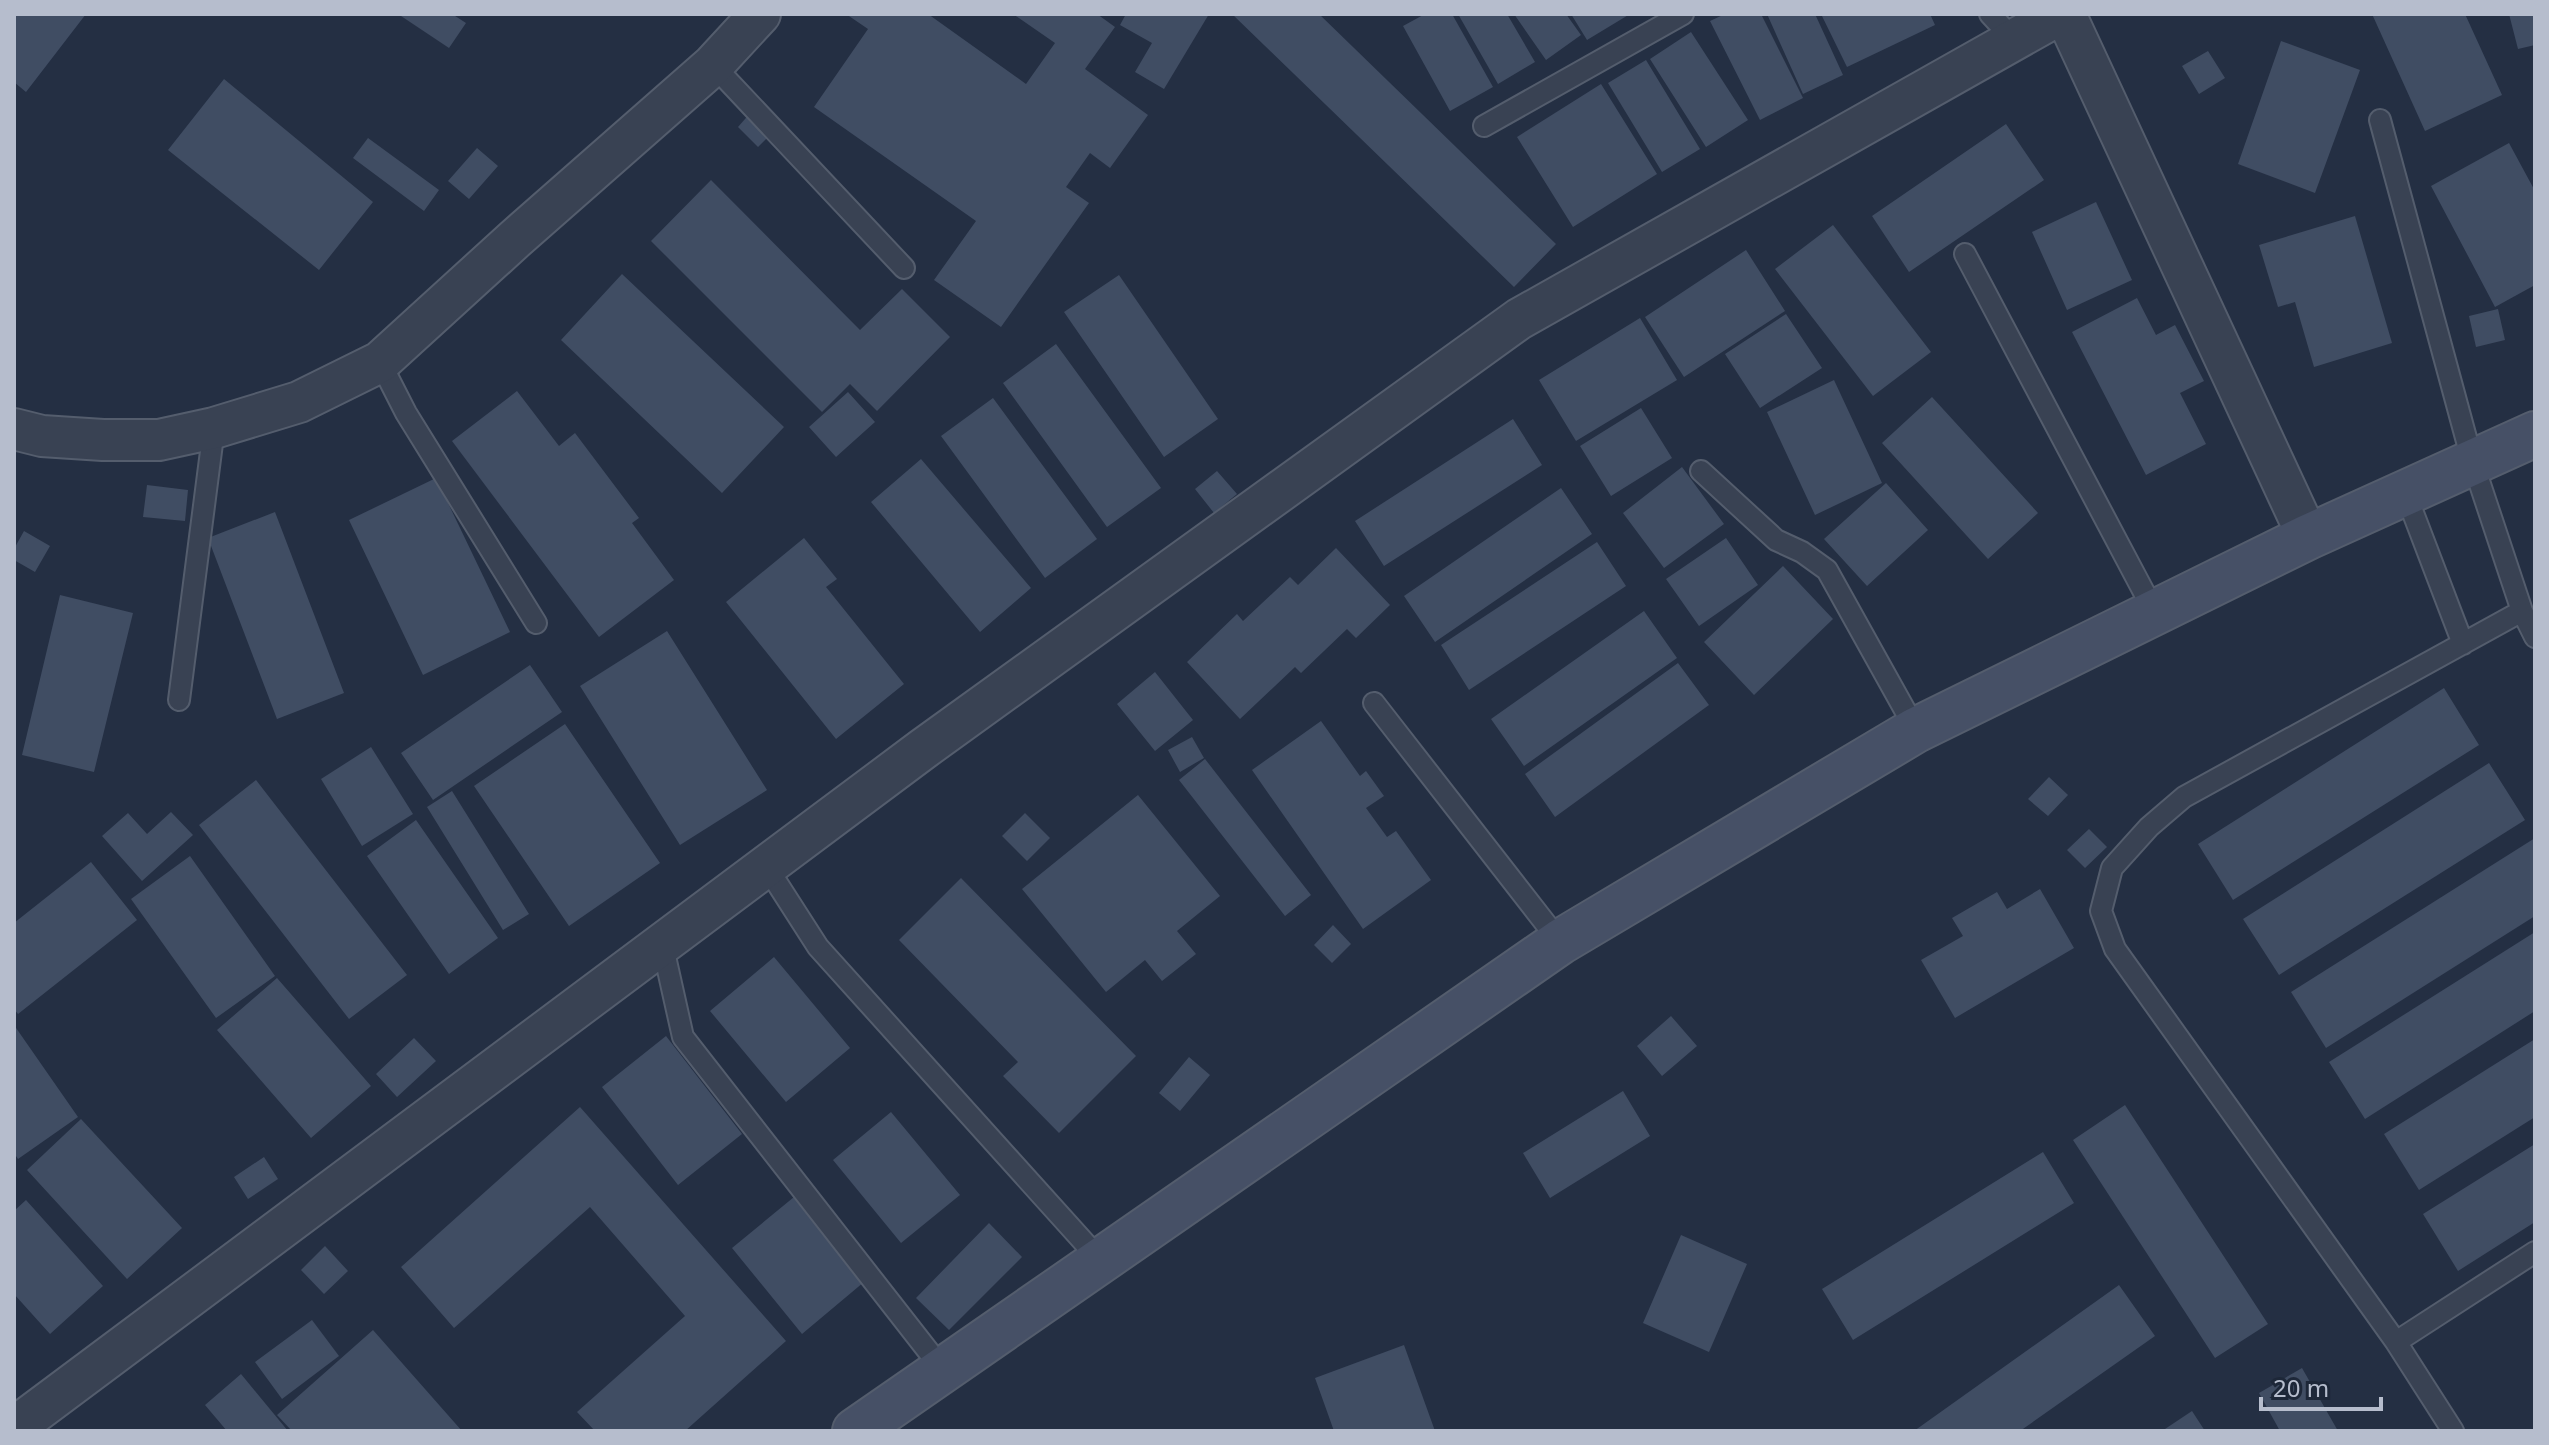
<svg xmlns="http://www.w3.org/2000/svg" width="2549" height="1445" font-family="'Noto Sans',sans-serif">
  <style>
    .building { fill: #404d63 }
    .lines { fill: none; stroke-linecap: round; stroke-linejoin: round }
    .lane-casing { stroke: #545d6d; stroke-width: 24 }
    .street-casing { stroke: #545d6d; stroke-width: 44 }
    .secondary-casing { stroke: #545d6d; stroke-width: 48 }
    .lane { stroke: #394253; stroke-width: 20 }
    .street { stroke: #394253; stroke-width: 40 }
    .secondary { stroke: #465066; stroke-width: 44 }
  </style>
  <rect width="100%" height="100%" fill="#242f43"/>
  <path class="building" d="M14,14H86L26,92L14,82Z
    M398,14H452L466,23L449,48Z
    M846,14H928L1026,84L1055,43L1013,14H1097L1115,27L1085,69L1148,115L1110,168L1090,153L1066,187L1089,203L1001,327L934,280L976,221L814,107L868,29Z
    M1126,14H1209L1164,89L1135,72L1152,43L1120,25Z
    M1232,14H1319L1556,244L1514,287Z
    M1425,14H1452L1493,87L1450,111L1403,26Z
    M1458,14H1507L1535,62L1498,84Z
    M1514,14H1566L1581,35L1546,60Z
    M1571,14H1630L1587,40Z
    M1725,14H1761L1803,98L1760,120L1710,21Z
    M1767,14H1815L1843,75L1803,94Z
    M1821,14H1930L1935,25L1847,67Z
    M2372,14H2465L2502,95L2425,131Z
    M2509,14H2535V45L2518,49Z
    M1691,32L1748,120L1706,147L1650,59Z
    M2281,41L2360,70L2315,193L2238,164Z
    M2208,51L2225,78L2199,94L2182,66Z
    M1646,60L1700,149L1662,172L1608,83Z
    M224,79L373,202L319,270L168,150Z
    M1601,84L1657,174L1573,227L1517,137Z
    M752,111L773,132L758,147L738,127Z
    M2006,124L2044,180L1909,272L1872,216Z
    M368,138L439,190L424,211L353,158Z
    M2509,143L2535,191V285L2495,307L2431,186Z
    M477,148L498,166L469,199L448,181Z
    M711,180L860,330L902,289L950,337L877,411L850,384L822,412L651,241Z
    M2096,202L2132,280L2067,310L2032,232Z
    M2355,216L2392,343L2314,367L2295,302L2278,307L2259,245Z
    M1833,225L1931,352L1873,396L1775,269Z
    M1746,250L1785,311L1684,377L1645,317Z
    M622,274L784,427L722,493L561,340Z
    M1119,275L1218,419L1164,457L1064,312Z
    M2137,298L2156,335L2175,325L2204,381L2180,393L2206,444L2146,475L2072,332Z
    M2498,309L2505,340L2476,347L2469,316Z
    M1786,314L1822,368L1760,408L1725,354Z
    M1640,318L1677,380L1576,441L1539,380Z
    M1056,344L1161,488L1107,527L1003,383Z
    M1834,380L1882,483L1815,515L1767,412Z
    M517,391L559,446L575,433L639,518L632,523L674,580L599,637L452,441Z
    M848,392L875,422L836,457L809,427Z
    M1932,397L2038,513L1988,559L1882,443Z
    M993,398L1097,539L1045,578L941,436Z
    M1641,408L1672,458L1611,496L1580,446Z
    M1513,419L1542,465L1384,566L1355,521Z
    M921,459L1031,588L980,632L871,502Z
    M1682,467L1724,524L1664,568L1623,513Z
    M1217,471L1237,494L1214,513L1195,489Z
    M436,478L510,632L423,675L349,520Z
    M1886,483L1928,530L1867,586L1824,539Z
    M147,485L188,490L185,521L143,517Z
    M1561,488L1592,534L1435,642L1404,596Z
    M275,512L344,693L277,719L208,538Z
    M24,531L50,546L35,572L14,560V549Z
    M804,538L837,579L826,587L904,684L836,739L726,602Z
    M1726,538L1758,585L1699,626L1666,579Z
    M1597,542L1626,586L1469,690L1441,645Z
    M1336,548L1390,605L1356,638L1347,629L1301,673L1295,667L1240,719L1187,662L1237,614L1243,621L1290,577L1298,585Z
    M1783,566L1833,619L1754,695L1704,642Z
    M60,595L133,613L94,772L22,755Z
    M1644,611L1677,658L1524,766L1491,719Z
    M667,631L767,790L680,845L580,686Z
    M1678,663L1709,705L1555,817L1525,774Z
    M530,665L562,712L433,800L401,753Z
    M1155,672L1193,720L1155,751L1117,704Z
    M2444,688L2479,745L2233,900L2198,844Z
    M1321,721L1360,776L1366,771L1384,796L1366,808L1387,837L1396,831L1431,880L1363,929L1252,770Z
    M565,724L660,863L569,926L474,786Z
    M1192,737L1204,758L1180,772L1168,750Z
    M371,747L413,814L362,846L321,779Z
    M1205,759L1311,895L1285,916L1179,780Z
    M2489,763L2525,820L2279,975L2243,919Z
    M2049,777L2068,795L2048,816L2028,799Z
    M256,780L407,975L349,1019L199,825Z
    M452,791L529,914L503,930L427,807Z
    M1138,795L1220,896L1177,931L1196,954L1162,981L1145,960L1106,992L1022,889Z
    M171,812L193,835L142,881L102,836L128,813L147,834Z
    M1025,813L1050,838L1027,861L1002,836Z
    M416,820L498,938L449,974L367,856Z
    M2089,829L2107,847L2085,868L2067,850Z
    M2535,838V916L2326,1048L2291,992Z
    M190,856L275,976L216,1018L131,899Z
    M91,862L137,920L18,1014L14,1009V923Z
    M961,878L1136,1056L1059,1133L1003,1076L1018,1062L899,940Z
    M2040,889L2074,948L1955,1018L1921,960L1963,936L1952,918L1997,892L2007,909Z
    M1333,925L1351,944L1332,963L1314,945Z
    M2535,932V1011L2365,1119L2329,1062Z
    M774,957L850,1048L786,1102L710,1011Z
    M277,978L371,1086L311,1138L217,1030Z
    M1671,1016L1697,1046L1662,1076L1637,1046Z
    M14,1025L78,1117L18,1159L14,1153Z
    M666,1036L742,1134L678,1185L602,1087Z
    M414,1038L436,1061L397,1097L376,1074Z
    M2535,1039V1117L2419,1190L2384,1134Z
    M1189,1057L1210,1075L1180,1111L1159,1093Z
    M1623,1091L1650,1136L1550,1198L1523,1153Z
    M2125,1105L2268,1324L2215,1358L2073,1140Z
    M580,1107L786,1341L685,1431H595L577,1412L685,1316L590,1207L454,1328L401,1267Z
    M891,1112L960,1195L901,1243L833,1160Z
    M81,1119L182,1228L127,1279L27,1170Z
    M2535,1144V1222L2458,1271L2423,1214Z
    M2043,1152L2074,1203L1853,1340L1822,1289Z
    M264,1157L278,1179L248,1199L234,1177Z
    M794,1197L864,1282L802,1334L732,1248Z
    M26,1200L103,1286L50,1334L14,1294V1211Z
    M989,1223L1022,1257L949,1330L916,1298Z
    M1681,1235L1747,1264L1709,1352L1643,1323Z
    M325,1246L348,1271L324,1294L301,1270Z
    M2119,1285L2155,1336L2020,1431H1914Z
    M312,1320L339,1356L282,1399L255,1362Z
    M373,1330L462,1431H292L277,1415Z
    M1404,1345L1435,1431H1334L1315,1378Z
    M2302,1368L2338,1431H2280L2259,1393Z
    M241,1374L288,1431H227L205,1405Z
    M2192,1411L2205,1431H2162Z"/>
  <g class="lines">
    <g class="lane-casing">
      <path id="lane" d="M1990,14L2014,40
        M713,65L904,268
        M2380,120L2472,460L2522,611L2535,637
        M1484,126L1683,14
        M1965,254L2155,613
        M380,362L406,413L536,623
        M1701,471L1776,540L1802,552L1827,570L1916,730
        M2405,492L2463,644
        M179,700L214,428
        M1374,703L1560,942
        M766,866L818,947L1101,1261
        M662,943L683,1037L943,1370
        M2396,1342L2535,1252
        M2453,1431L2396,1342L2115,949L2101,911L2112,868L2149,827L2184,797L2522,611"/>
    </g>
    <g class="street-casing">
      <path id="street" d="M2065,14L2308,537
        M14,429L42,436L103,440H159L214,428L299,402L380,362L515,239L713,65L760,14
        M14,1428L923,749L1519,319L2060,14"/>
    </g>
    <g class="secondary-casing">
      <path id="secondary" d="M855,1431L1560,942L1916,730L2308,537L2535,434"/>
    </g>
    <use href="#lane" class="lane"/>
    <use href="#street" class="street"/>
    <use href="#secondary" class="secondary"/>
  </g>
  <rect width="2549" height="1445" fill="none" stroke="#b6bdcd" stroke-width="32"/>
  <path d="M2261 1397v12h120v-12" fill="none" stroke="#b6bdcd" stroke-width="4"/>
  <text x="2273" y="1397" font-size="24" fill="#b6bdcd" stroke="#1d2738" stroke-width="6" paint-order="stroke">20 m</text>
</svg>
